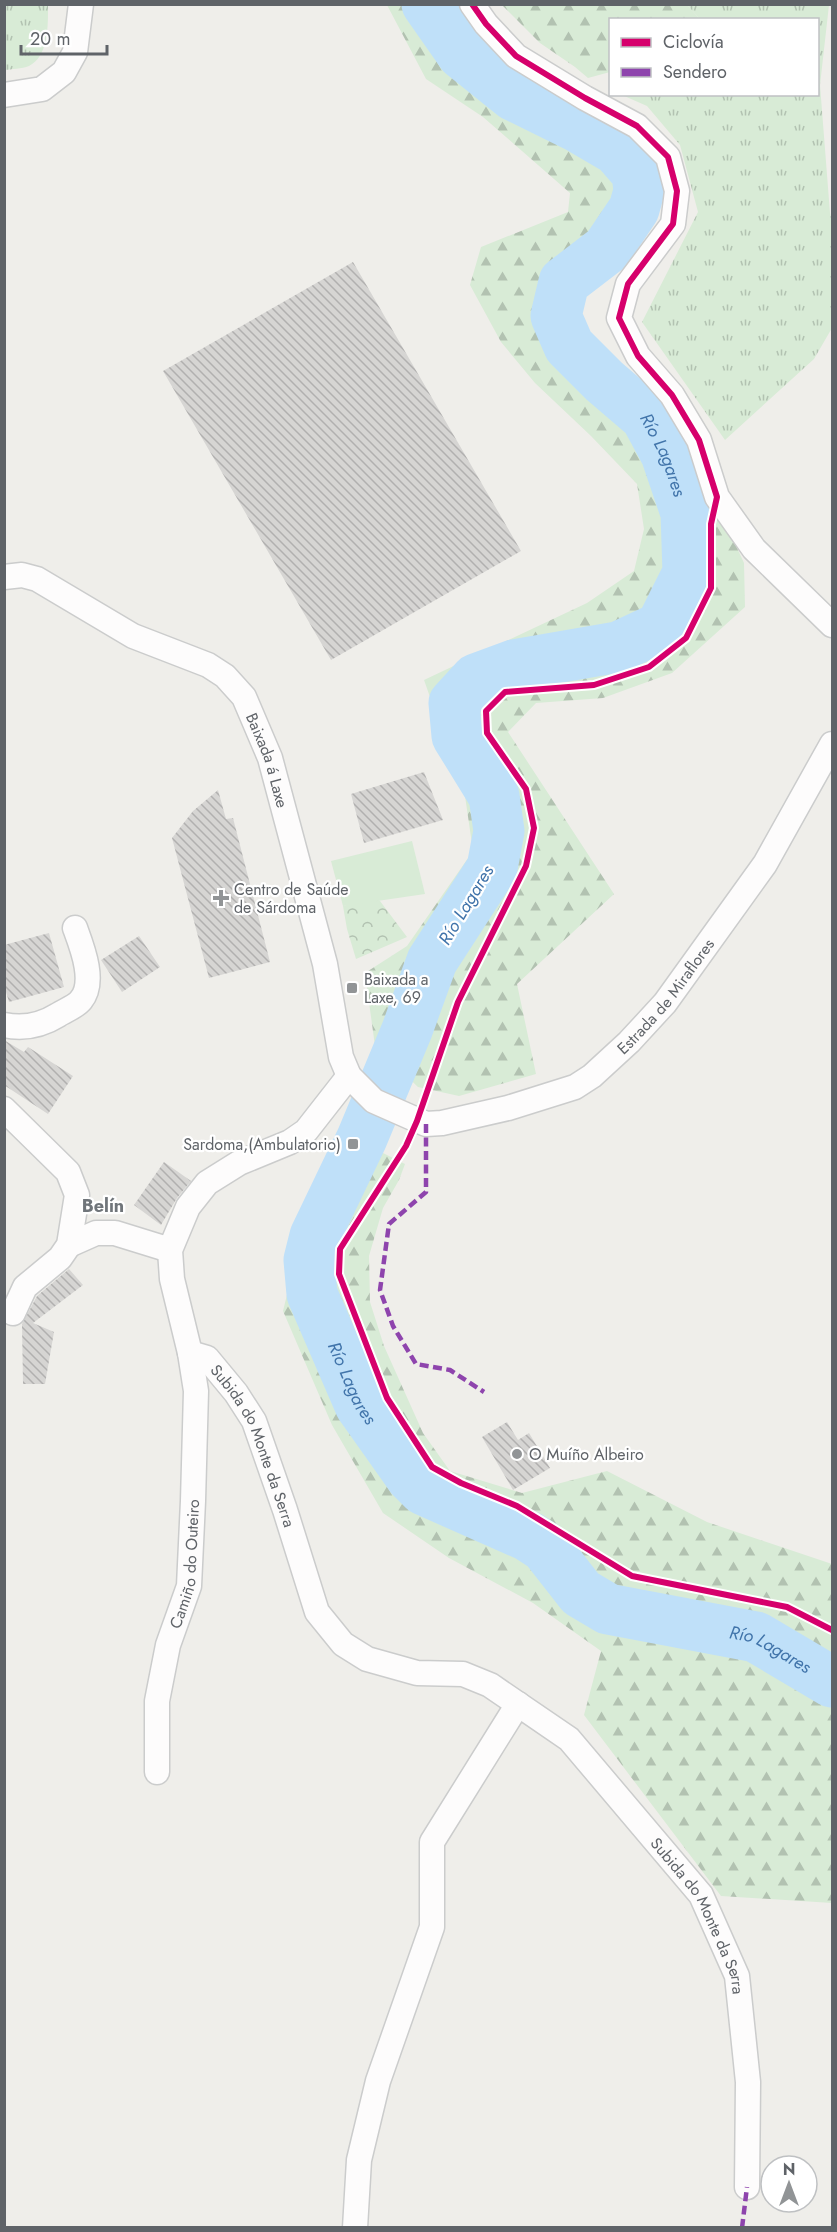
<svg xmlns="http://www.w3.org/2000/svg" width="837" height="2232" font-family="Jost,sans-serif">
  <style>
    .grass { fill: url(#grass-tufts) }
    .forest { fill: url(#forest-firs) }
    .park { fill: url(#park-crowns) }
    .pitch { fill: #d8ebd6 }
    .lines { fill: none; stroke-linecap: round; stroke-linejoin: round }
    .river { stroke: #bfe0f9; stroke-width: 51 }
    .building { fill: url(#building-back-hatch) }
    .minor-casing { stroke: #cbcccc; stroke-width: 27 }
    .minor { stroke: #fdfcfc; stroke-width: 24 }
    .quiet { stroke: #8e44ad; stroke-width: 4.5; stroke-dasharray: 9 4.5; stroke-linecap: butt }
    .cycleway-casing { stroke: #fff; stroke-width: 10 }
    .cycleway { stroke: #d6006c; stroke-width: 6 }
    .poi-dot { fill: #919496; stroke: #fff; stroke-width: 2 }
    .labels { text-anchor: middle; stroke-width: 4.5; stroke-linejoin: round; paint-order: stroke }
    .street-label { font-size: 16px; fill: #5f6368; stroke: #fff }
    .poi-label { font-size: 16px; fill: #5f6368; stroke: #fff; text-anchor: start }
    .water-label { font-size: 18px; font-style: italic; fill: #4174aa; stroke: #fff }
    .neighbourhood-label { font-size: 18px; font-weight: bold; fill: #70757a; stroke: #fff }
  </style>
  <defs>
    <pattern id="grass-tufts" width="24" height="20" patternUnits="userSpaceOnUse" patternTransform="scale(1.5)"><rect width="24" height="20" fill="#d8ebd6"/><path d="M3 7l-1-3M5 7V3M7 7l1-3M15 17l-1-3M17 17v-4M19 17l1-3" fill="none" stroke="#b2c2b1"/></pattern>
    <pattern id="forest-firs" width="22" height="20" patternUnits="userSpaceOnUse" patternTransform="scale(1.5)"><rect width="22" height="20" fill="#d8ebd6"/><path d="M5 1l3.5 6h-7zM16 11l3.5 6h-7z" fill="#b2c2b1"/></pattern>
    <pattern id="park-crowns" width="20" height="18" patternUnits="userSpaceOnUse" patternTransform="scale(1.5)"><rect width="20" height="18" fill="#d8ebd6"/><path d="M2 6a3 3 0 1 1 6 0M12 15a3 3 0 1 1 6 0" fill="none" stroke="#b2c2b1"/></pattern>
    <pattern id="building-back-hatch" width="6" height="6" patternUnits="userSpaceOnUse" patternTransform="scale(1.5)"><rect width="6" height="6" fill="#d6d5d3"/><path d="M-1 5l2 2M0 0l6 6M5-1l2 2" fill="none" stroke="#b1b0af"/></pattern>
  </defs>
  <rect width="100%" height="100%" fill="#efeeea"/>
  <path class="grass" d="M5,4L48,5C48,24 49,56 29,66C22,69 11,69 5,70Z
    M687,5H829L820,85L830,213L832,222V328L814,359L725,440L642,322L698,212L680,145L647,106L622,95L818,94V20L700,19Z"/>
  <path class="forest" d="M387,5H447L504,67L581,109L645,165L652,198L621,252L572,292L575,331L610,369L687,440L744,563L745,607L672,673L603,698L536,703L508,732L614,894L517,984L536,1074L459,1096L418,1087L375,1046L365,973L407,946L473,851L465,796L424,680L587,603L634,571L644,529L637,484L591,436L535,383L501,342L470,285L481,247L568,212L570,193L483,117L426,79Z
    M502,5H687L700,19L610,20V72L588,78L575,67L540,43Z
    M345,1134L405,1164L399,1180L383,1208L369,1256L370,1302L384,1346L423,1433L450,1471L522,1493L607,1471L707,1522L832,1564V1903L721,1896L584,1715L601,1651L533,1603L449,1558L383,1513L332,1425L283,1311L307,1213Z"/>
  <path class="park" d="M377,897L407,937L356,959L347,929L343,906Z"/>
  <path class="pitch" d="M412,841L425,894L343,906L331,861Z"/>
  <g class="lines">
    <path class="river" id="s1" d="M427,4L462,54L513,95L576,126L617,150L637,173L639,191L634,209L607,249L564,282L556,316L569,346L604,381L646,417L666,454L686,513L688,573L661,627L618,647L514,665L476,679L454,703L457,736L494,796L499,831L492,868L432,961L407,1030L362,1138L315,1236L309,1260L312,1294L360,1405L411,1477L424,1490L528,1536L545,1547L581,1593L608,1609L756,1637L832,1682"/>
  </g>
  <path class="building" d="M353,262L521,551L331,660L163,371Z
    M424,772L443,820L364,843L351,794Z
    M218,790L226,819L233,818L270,962L209,978L172,838L193,811Z
    M49,933L64,987L9,1002L4,985V945Z
    M139,936L160,967L122,992L101,960Z
    M4,1040L24,1052L28,1047L73,1076L48,1114L4,1085Z
    M164,1162L191,1181L177,1198L161,1225L134,1205Z
    M69,1269L83,1285L33,1323L54,1332L45,1384H23L22,1324L37,1296Z
    M507,1422L518,1440L529,1433L550,1468L513,1490L482,1437Z"/>
  <g class="lines">
    <g class="minor-casing">
      <g id="minor">
        <path d="M472,4L486,24L516,56L585,98L637,126L668,157L677,191L673,224L628,284L619,318L638,356L672,395L699,440L717,497L754,549L832,625"/>
        <path d="M4,95L42,89L64,72L75,52L81,4"/>
        <path id="s2" d="M4,577L22,575L37,579L133,636L208,665L225,676L244,697L270,758L325,964L341,1057L349,1076L374,1101L426,1124L442,1123L508,1108L575,1087L592,1076L629,1042L665,1003L765,864L832,744"/>
        <path d="M4,1025C23,1029 42,1025 58,1015C64,1011 77,1006 81,1000C96,982 82,947 75,928"/>
        <path id="s3" d="M349,1076L306,1131L290,1142L239,1163L207,1183L188,1207L170,1250L172,1279L190,1353L207,1358L236,1393L254,1421L285,1510L317,1612L343,1644L367,1659L417,1673L463,1674L490,1685L569,1739L701,1895L737,1976L748,2082L747,2187"/>
        <path d="M4,1109L68,1172L77,1195L69,1245L60,1258L25,1287L13,1313"/>
        <path d="M69,1245L96,1233H115L170,1250"/>
        <path id="s4" d="M157,1772V1701L168,1645L189,1586L193,1501L196,1391L190,1353"/>
        <path d="M355,2228L359,2160L378,2081L432,1927V1842L518,1704"/>
      </g>
    </g>
    <use href="#minor" class="minor"/>
    <path class="quiet" d="M426,1124V1192L389,1224L380,1290L393,1326L416,1364L450,1370L484,1392
      M742,2228L747,2187"/>
    <g class="cycleway-casing">
      <path id="cycleway" d="M472,4L486,24L516,56L585,98L637,126L668,157L677,191L673,224L628,284L619,318L638,356L672,395L699,440L717,497L711,524V588L686,638L649,667L594,685L505,692L486,711L487,733L526,789L534,828L526,866L458,1002L417,1121L406,1146L340,1249L339,1274L387,1398L432,1467L461,1483L517,1506L632,1576L787,1607L832,1630"/>
    </g>
    <use href="#cycleway" class="cycleway"/>
  </g>
  <g class="poi-dot">
    <path d="M218 889h6v6h6v6h-6v6h-6v-6h-6v-6h6z"/>
    <rect x="346" y="982" width="12" height="12" rx="3"/>
    <rect x="347" y="1138" width="12" height="12" rx="3"/>
    <circle cx="517" cy="1454" r="6"/>
  </g>
  <g class="labels">
    <g class="street-label">
      <text dy="6" stroke="none"><textPath href="#s2" startOffset="342">Baixada á Laxe</textPath></text>
      <text dy="6" stroke="none"><textPath href="#s2" startOffset="1044">Estrada de Miraflores</textPath></text>
      <text dy="6" stroke="none"><textPath href="#s3" startOffset="483">Subida do Monte da Serra</textPath></text>
      <text dy="6" stroke="none"><textPath href="#s4" startOffset="212">Camiño do Outeiro</textPath></text>
      <text dy="6" stroke="none"><textPath href="#s3" startOffset="1176">Subida do Monte da Serra</textPath></text>
    </g>
    <g class="poi-label">
      <text x="234" y="895">Centro de Saúde<tspan x="234" dy="18">de Sárdoma</tspan></text>
      <text x="364" y="985">Baixada a<tspan x="364" dy="18">Laxe, 69</tspan></text>
      <text x="341" y="1150" text-anchor="end">Sardoma,(Ambulatorio)</text>
      <text x="529" y="1460">O Muíño Albeiro</text>
    </g>
    <g class="water-label">
      <text dy="6" stroke="none"><textPath href="#s1" startOffset="628">Río Lagares</textPath></text>
      <text transform="translate(466 905) rotate(-59)" y="6">Río Lagares</text>
      <text dy="6" stroke="none"><textPath href="#s1" startOffset="1780">Río Lagares</textPath></text>
      <text dy="6" stroke="none"><textPath href="#s1" startOffset="2302">Río Lagares</textPath></text>
    </g>
    <g class="neighbourhood-label">
      <text x="103" y="1212">Belín</text>
    </g>
  </g>
  <rect width="837" height="2232" fill="none" stroke="#5f6368" stroke-width="12"/>
  <rect x="609" y="18" width="210" height="78" fill="#ffffff" stroke="#bfc1c3" stroke-width="1.5"/>
  <rect x="621" y="38" width="30" height="9" fill="#d6006c" stroke="#bfc1c3" stroke-width="1.5"/>
  <text x="663" y="48" font-size="18" fill="#5f6368">Ciclovía</text>
  <rect x="621" y="68" width="30" height="9" fill="#8e44ad" stroke="#bfc1c3" stroke-width="1.5"/>
  <text x="663" y="78" font-size="18" fill="#5f6368">Sendero</text>
  <g transform="translate(789 2184)"><circle r="28" fill="#ffffff" stroke="#bfc1c3" stroke-width="1.5"/>
  <path d="M0-4.5L10 22L0 15L-10 22Z" fill="#919496"/>
  <text y="-9" font-size="16" font-weight="bold" text-anchor="middle" fill="#5f6368">N</text>
  </g>
  <path d="M21 45v9h86v-9" fill="none" stroke="#5f6368" stroke-width="3"/>
  <text x="30" y="45" font-size="18" fill="#5f6368" stroke="#ffffff" stroke-width="4.5" paint-order="stroke">20 m</text>
</svg>
